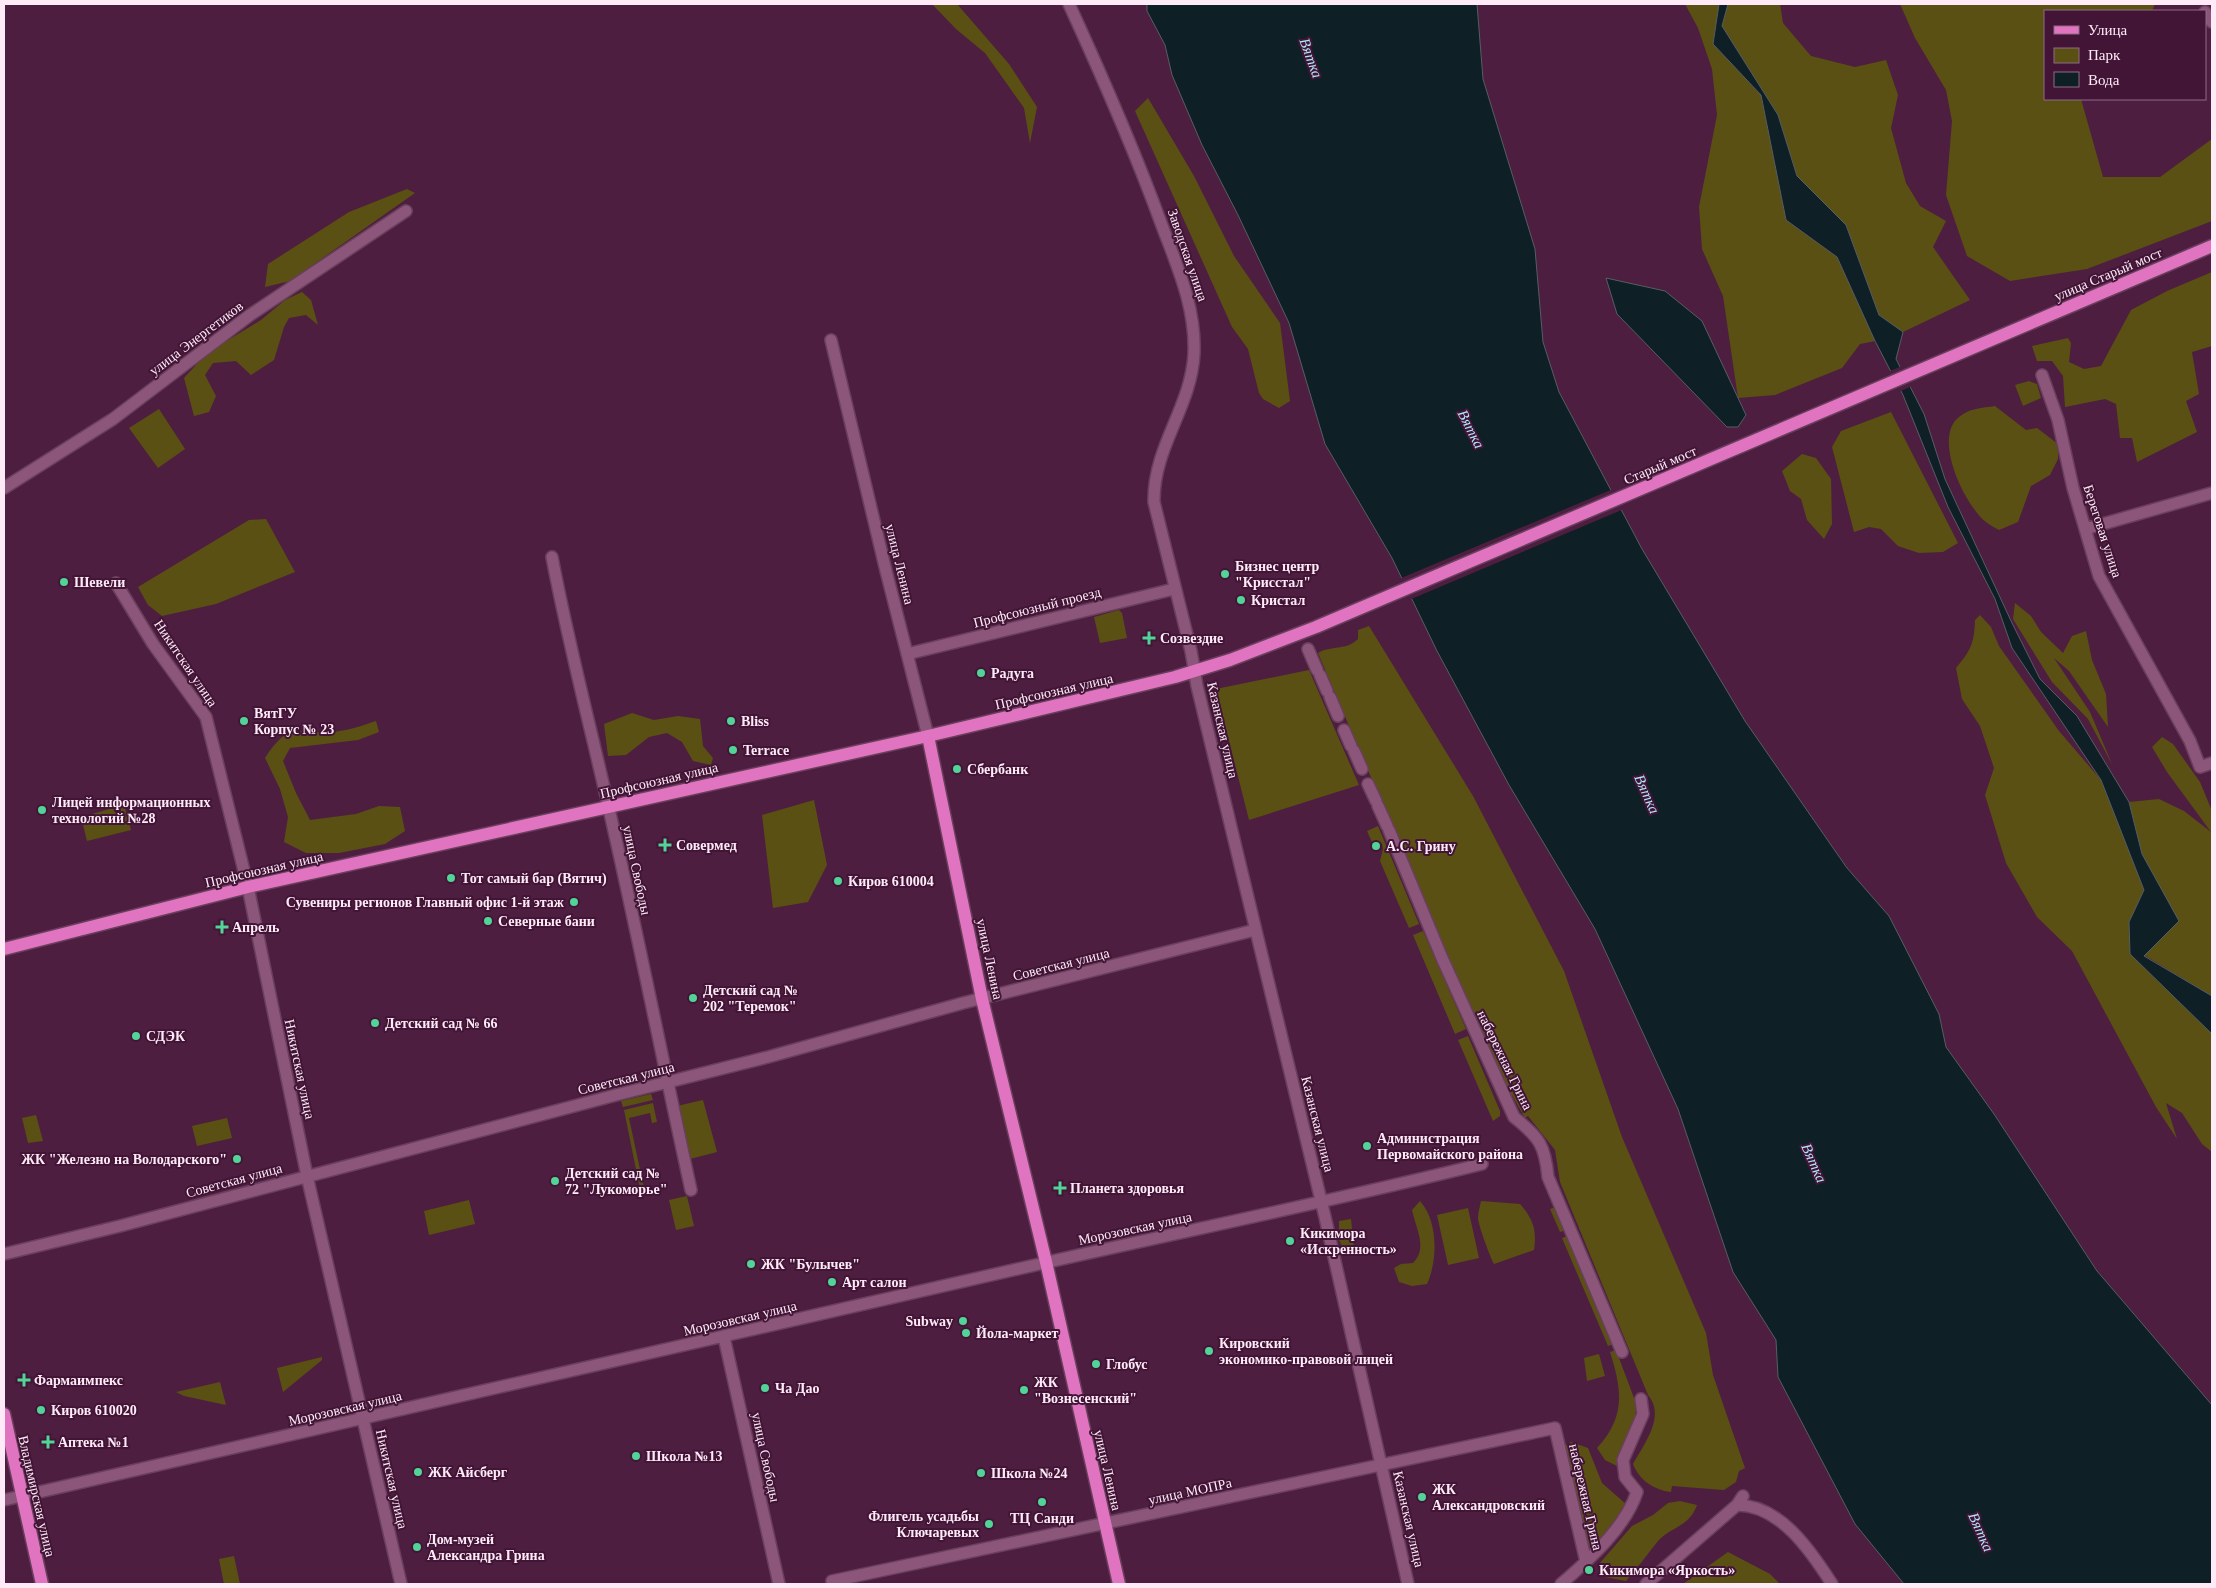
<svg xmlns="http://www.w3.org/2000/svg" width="2216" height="1588" font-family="Georgia,serif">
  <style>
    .green { fill: #5a5013 }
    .water { fill: #0e2026; stroke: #565d65 }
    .pier { fill: #4e1e40 }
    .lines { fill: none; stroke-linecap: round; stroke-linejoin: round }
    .minor-casing { stroke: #6a3f5d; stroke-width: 14 }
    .major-casing { stroke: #6a3f5d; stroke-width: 15 }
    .minor { stroke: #8b567a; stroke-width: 11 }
    .major { stroke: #e174c0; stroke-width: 12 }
    .poi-dot { fill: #52d397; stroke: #421436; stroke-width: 2 }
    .labels { text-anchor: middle; stroke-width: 4; stroke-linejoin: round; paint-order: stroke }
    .street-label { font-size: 14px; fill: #feebf7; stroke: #421436 }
    .poi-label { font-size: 14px; font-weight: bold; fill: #feebf7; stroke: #421436; text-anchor: start }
    .water-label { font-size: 15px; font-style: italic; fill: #ade7fa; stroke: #421436 }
  </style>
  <rect width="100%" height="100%" fill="#4e1e40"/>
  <path class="green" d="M932,4H957L1009,64L1037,107L1030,143L1024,108L985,53L956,29Z
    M1685,4H1719L1713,44L1761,95L1786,220L1837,257L1875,341L1860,344L1842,368L1775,395L1738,398L1723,296L1702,249L1699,207L1717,115L1712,69L1698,28Z
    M1728,4H1780L1783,23L1811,56L1855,67L1886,60L1898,95L1891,128L1906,183L1920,206L1946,221L1933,247L1970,300L1903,332L1879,315L1846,225L1797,176L1778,115L1722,26Z
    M1900,4H2155L2152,11H2045V99H2081L2103,177H2160L2212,139V221L2087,269L2010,281L1967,256L1946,195L1952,121L1946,90L1915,38Z
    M1148,98L1194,176L1234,256L1280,323L1290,401L1279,408L1263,399L1259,393L1248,349L1232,327L1135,111Z
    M407,189L415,193L290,281L265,287L268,264L349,212Z
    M2212,272V346L2192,352L2199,394L2186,401L2197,432L2137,462L2132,438H2120L2116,404L2105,399L2065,407L2063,376L2052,361H2037L2032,346L2068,338L2071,343L2069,362L2084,369L2101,366L2131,310L2167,291Z
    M302,292L311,300L318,325L306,315L289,318L284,327L274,360L251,375L236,361L213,363L205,375L216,396L209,412L194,416L184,378L207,353L261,320L285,300Z
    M2029,381L2037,384L2041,398L2023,406L2015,385Z
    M1995,406L2026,430L2037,428L2058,444V459L2050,475L2031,486L2018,522L1999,530C1994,527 1989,525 1986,522C1965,506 1932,438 1959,417C1970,408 1982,408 1995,406Z
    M159,409L185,449L158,468L129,428Z
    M1891,412L1958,543L1943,552L1919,553L1898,546L1881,529L1869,527L1854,532L1832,447L1841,431Z
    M1802,454L1816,458L1831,479L1832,524L1824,539L1807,520L1801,499L1790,491L1782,471Z
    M266,519L295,572L216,604L162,616L148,605L138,587L249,520Z
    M2015,603L2031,616L2041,632L2063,653L2072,636L2086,631L2092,660L2106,694L2108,727L2069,671L2054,658L2090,712L2112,764L2088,719L2052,682L2013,619Z
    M1119,610L1122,613L1127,638L1100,643L1094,617Z
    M1980,615L1991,627L1999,646L2059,731L2101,780L2144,890L2129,922L2131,954L2212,1034V1152L2202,1144L2182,1113L2166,1103L2177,1139L2156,1107L2072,951L2037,917L2006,863L1985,795L1994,768L1980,726L1962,699L1956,668C1971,650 1974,644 1975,620Z
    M1369,626L1473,796L1564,971L1622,1137L1706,1333L1713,1375L1745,1468L1739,1471L1736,1482L1724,1490L1672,1486L1671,1492C1654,1490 1639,1480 1633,1464C1644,1444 1666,1416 1648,1395L1560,1182L1555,1150L1528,1116L1525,1118L1512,1095L1507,1097L1318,653C1331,645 1346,651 1358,639V630Z
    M1309,670L1359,785L1249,820L1216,689Z
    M632,713L654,720L678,716L700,719L703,746L713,758L711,765L693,761L682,742L667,733L649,737L626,755L608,756L604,724Z
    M376,721L379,732L358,740L290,748L283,761L296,793L310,820L356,814L379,806L400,807L405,831L385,844L339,853H306L284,842L288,817L280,789L265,758C288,722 296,733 331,732C347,731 361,726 376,721Z
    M2162,737L2173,744L2200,782L2212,811V996L2144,955L2178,921L2142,854L2129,802L2159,799L2184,811L2211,832L2167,772L2152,747Z
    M814,800L827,865L808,902L773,908L762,815Z
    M124,805L131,830L87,841L81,817Z
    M1378,826L1419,924L1409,928L1380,861L1383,849L1382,844L1377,841L1372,842L1367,831Z
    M1423,931L1466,1029L1455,1034L1413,935Z
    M1468,1036L1500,1111V1116L1493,1121L1458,1040Z
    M651,1094L653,1100L623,1107L621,1101Z
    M703,1100L717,1152L690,1159L677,1106Z
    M653,1103L657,1122L652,1123L650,1113L629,1118L645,1193L641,1194L624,1110Z
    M36,1115L43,1141L28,1143L22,1118Z
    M227,1118L232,1138L197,1146L192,1126Z
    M687,1196L694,1226L676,1230L669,1200Z
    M469,1200L475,1224L429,1235L424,1211Z
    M1420,1201C1438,1221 1438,1260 1427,1284L1412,1286L1399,1282L1394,1268L1401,1264L1413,1263C1428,1248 1416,1229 1412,1210Z
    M1481,1201L1520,1204C1533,1219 1537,1230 1534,1250L1494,1264C1490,1257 1478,1224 1478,1218C1478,1212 1480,1207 1481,1201Z
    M1556,1207L1566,1230L1560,1232L1550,1209Z
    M1468,1208L1479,1258L1448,1265L1437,1215Z
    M1351,1219L1354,1249L1346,1254L1339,1240V1221Z
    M1568,1236L1613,1344L1608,1346L1562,1238Z
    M1616,1350L1637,1406L1634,1421L1619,1467L1605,1460L1597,1448C1626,1417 1622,1390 1610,1352Z
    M1599,1354L1605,1376L1587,1381L1584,1358Z
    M322,1357V1360L283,1392L277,1368Z
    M220,1382L226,1405L184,1396L176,1392Z
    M1571,1442L1588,1448L1602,1483L1627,1505L1625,1513L1596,1547H1590L1586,1542L1565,1450V1446Z
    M1680,1501L1697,1505C1689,1527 1672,1526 1658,1541C1647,1555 1637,1568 1626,1581L1605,1577L1599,1564L1632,1526L1653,1515L1668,1503Z
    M1728,1552L1770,1574L1780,1584H1683Z
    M234,1556L240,1584H224L219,1559Z"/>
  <path class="water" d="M1147,4H1477L1483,79L1535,249L1543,342L1559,392L1642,549L1745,721L1847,868L1889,916L1939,1014L1946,1047L1994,1114L2097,1271L2212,1405V1584H1904L1855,1524L1778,1377L1776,1340L1733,1272L1678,1109L1595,929L1509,785L1437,651L1392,558L1325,444L1289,323L1238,215L1202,145L1172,75L1165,45L1147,11Z
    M1719,4H1728L1722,26L1778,115L1797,176L1846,225L1879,315L1903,332L1896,359L1924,414L1945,479L2012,623L2040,679L2077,716L2129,802L2142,854L2179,921L2144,956L2212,996V1034L2130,954L2129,922L2144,890L2101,780L2012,648L1995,599L1948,507L1903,395L1875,341L1837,257L1786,220L1761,95L1713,44Z
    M1606,278L1665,291L1702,321L1746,415L1738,427H1727L1617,314Z"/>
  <path class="pier" d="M1902,366L1912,386L1899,392L1888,372Z
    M1613,489L1624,509L1409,600L1399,579Z"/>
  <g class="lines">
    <g class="minor-casing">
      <path id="minor" d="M1069,4C1102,76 1134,149 1161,223C1177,266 1196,307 1194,354C1191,408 1153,447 1154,502L1191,651L1197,686L1325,1217L1408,1584
        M2205,12L2212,22
        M831,340L885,567L928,736
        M2042,375L2058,420L2073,488L2099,576L2190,741L2200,767L2212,763
        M4,488L113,419L250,315L406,211
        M2085,529L2212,493
        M552,557C568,642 590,725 609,809C638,935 663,1063 691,1190
        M116,583L153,644L206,717L248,887L307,1176L401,1584
        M1308,649L1317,670
        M907,654L1174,589
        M1320,675L1327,691
        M1330,697L1338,716
        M1344,730L1351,746
        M1354,751L1362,769
        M1368,784L1376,801
        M1378,806L1387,826
        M1389,830L1442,958L1514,1117C1539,1137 1545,1145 1548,1177L1622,1352
        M4,1254L120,1226L616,1095L768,1057L963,1003L1255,930
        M724,1337L779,1584
        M4,1500C351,1422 697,1341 1044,1263C1190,1230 1337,1200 1482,1164
        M1737,1505C1780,1505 1811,1551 1832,1584
        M832,1581L1555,1428L1586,1562
        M1561,1584C1590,1559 1625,1528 1637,1492L1625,1477L1623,1460L1643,1414L1641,1399
        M1646,1584L1737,1505L1743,1496"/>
    </g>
    <g class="major-casing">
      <path id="major" d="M928,736L982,999L1046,1262L1119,1584
        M4,949L248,887L928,736L1175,677L1230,660L1316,627L2212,246
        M4,1414L42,1584"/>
    </g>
    <use href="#minor" class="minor"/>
    <use href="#major" class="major"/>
  </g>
  <g class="poi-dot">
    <circle cx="1225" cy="574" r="5"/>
    <circle cx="64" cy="582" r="5"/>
    <circle cx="1241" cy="600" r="5"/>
    <path d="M1146.5 630.5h5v5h5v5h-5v5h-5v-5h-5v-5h5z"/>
    <circle cx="981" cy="673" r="5"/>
    <circle cx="244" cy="721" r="5"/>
    <circle cx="731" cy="721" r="5"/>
    <circle cx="733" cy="750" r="5"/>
    <circle cx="957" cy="769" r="5"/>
    <circle cx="42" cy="810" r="5"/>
    <path d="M662.5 837.5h5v5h5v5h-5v5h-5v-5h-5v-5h5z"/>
    <circle cx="1376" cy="846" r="5"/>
    <circle cx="451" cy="878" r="5"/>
    <circle cx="838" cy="881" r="5"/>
    <circle cx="574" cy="902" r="5"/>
    <circle cx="488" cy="921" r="5"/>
    <path d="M219.5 919.5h5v5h5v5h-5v5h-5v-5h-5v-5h5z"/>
    <circle cx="693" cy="998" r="5"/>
    <circle cx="375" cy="1023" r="5"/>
    <circle cx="136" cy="1036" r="5"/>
    <circle cx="1367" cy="1146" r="5"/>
    <circle cx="237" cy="1159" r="5"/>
    <circle cx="555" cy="1181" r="5"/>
    <path d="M1057.5 1180.5h5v5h5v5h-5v5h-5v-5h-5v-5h5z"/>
    <circle cx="1290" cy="1241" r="5"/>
    <circle cx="751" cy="1264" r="5"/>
    <circle cx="832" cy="1282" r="5"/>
    <circle cx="963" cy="1321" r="5"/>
    <circle cx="966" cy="1333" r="5"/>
    <circle cx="1209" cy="1351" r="5"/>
    <circle cx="1096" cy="1364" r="5"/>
    <path d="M21.5 1372.5h5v5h5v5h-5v5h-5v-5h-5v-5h5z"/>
    <circle cx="765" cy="1388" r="5"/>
    <circle cx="1024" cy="1390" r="5"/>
    <circle cx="41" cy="1410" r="5"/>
    <path d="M45.5 1434.5h5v5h5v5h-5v5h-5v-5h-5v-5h5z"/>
    <circle cx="636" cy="1456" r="5"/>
    <circle cx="418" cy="1472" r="5"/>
    <circle cx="981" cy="1473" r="5"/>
    <circle cx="1422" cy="1497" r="5"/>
    <circle cx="1042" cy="1502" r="5"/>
    <circle cx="989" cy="1524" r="5"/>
    <circle cx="417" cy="1547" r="5"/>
    <circle cx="1589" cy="1570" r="5"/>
  </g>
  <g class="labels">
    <g class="street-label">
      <text transform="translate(1188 255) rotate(71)" y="5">Заводская улица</text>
      <text transform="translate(2108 274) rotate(-23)" y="5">улица Старый мост</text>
      <text transform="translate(196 338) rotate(-37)" y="5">улица Энергетиков</text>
      <text transform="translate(1660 465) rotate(-23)" y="5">Старый мост</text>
      <text transform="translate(2103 531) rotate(72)" y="5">Береговая улица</text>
      <text transform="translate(900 564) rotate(76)" y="5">улица Ленина</text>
      <text transform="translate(1037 607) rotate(-14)" y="5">Профсоюзный проезд</text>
      <text transform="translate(186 663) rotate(56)" y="5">Никитская улица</text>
      <text transform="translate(1054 691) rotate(-13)" y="5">Профсоюзная улица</text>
      <text transform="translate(1223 730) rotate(77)" y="5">Казанская улица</text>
      <text transform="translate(659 780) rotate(-13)" y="5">Профсоюзная улица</text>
      <text transform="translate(264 869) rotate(-13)" y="5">Профсоюзная улица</text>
      <text transform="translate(637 870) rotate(78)" y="5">улица Свободы</text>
      <text transform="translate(990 959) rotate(78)" y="5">улица Ленина</text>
      <text transform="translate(1061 964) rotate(-14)" y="5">Советская улица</text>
      <text transform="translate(1505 1060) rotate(64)" y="5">набережная Грина</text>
      <text transform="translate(300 1069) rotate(78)" y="5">Никитская улица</text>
      <text transform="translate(626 1078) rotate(-14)" y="5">Советская улица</text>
      <text transform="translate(1318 1124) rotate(76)" y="5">Казанская улица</text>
      <text transform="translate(234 1180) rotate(-15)" y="5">Советская улица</text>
      <text transform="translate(1135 1228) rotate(-12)" y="5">Морозовская улица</text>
      <text transform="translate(740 1318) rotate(-13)" y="5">Морозовская улица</text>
      <text transform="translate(345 1408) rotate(-13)" y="5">Морозовская улица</text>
      <text transform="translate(766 1457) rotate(78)" y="5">улица Свободы</text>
      <text transform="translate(1108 1470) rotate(77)" y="5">улица Ленина</text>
      <text transform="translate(392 1479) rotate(77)" y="5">Никитская улица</text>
      <text transform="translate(1190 1491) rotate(-12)" y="5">улица МОПРа</text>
      <text transform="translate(37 1496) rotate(77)" y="5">Владимирская улица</text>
      <text transform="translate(1586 1497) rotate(77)" y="5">набережная Грина</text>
      <text transform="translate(1409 1519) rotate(77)" y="5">Казанская улица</text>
    </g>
    <g class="poi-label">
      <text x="1235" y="571">Бизнес центр<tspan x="1235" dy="16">"Крисстал"</tspan></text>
      <text x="74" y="587">Шевели</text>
      <text x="1251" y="605">Кристал</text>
      <text x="1160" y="643">Созвездие</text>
      <text x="991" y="678">Радуга</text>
      <text x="254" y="718">ВятГУ<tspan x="254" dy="16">Корпус № 23</tspan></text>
      <text x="741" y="726">Bliss</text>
      <text x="743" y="755">Terrace</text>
      <text x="967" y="774">Сбербанк</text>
      <text x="52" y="807">Лицей информационных<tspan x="52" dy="16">технологий №28</tspan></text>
      <text x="676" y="850">Совермед</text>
      <text x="1386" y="851">А.С. Грину</text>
      <text x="461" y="883">Тот самый бар (Вятич)</text>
      <text x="848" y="886">Киров 610004</text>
      <text x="564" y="907" text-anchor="end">Сувениры регионов Главный офис 1-й этаж</text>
      <text x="498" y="926">Северные бани</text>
      <text x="232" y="932">Апрель</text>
      <text x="703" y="995">Детский сад №<tspan x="703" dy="16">202 "Теремок"</tspan></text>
      <text x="385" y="1028">Детский сад № 66</text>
      <text x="146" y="1041">СДЭК</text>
      <text x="1377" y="1143">Администрация<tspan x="1377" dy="16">Первомайского района</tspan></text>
      <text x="227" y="1164" text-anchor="end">ЖК "Железно на Володарского"</text>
      <text x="565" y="1178">Детский сад №<tspan x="565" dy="16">72 "Лукоморье"</tspan></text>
      <text x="1070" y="1193">Планета здоровья</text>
      <text x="1300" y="1238">Кикимора<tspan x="1300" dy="16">«Искренность»</tspan></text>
      <text x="761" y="1269">ЖК "Булычев"</text>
      <text x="842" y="1287">Арт салон</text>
      <text x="953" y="1326" text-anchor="end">Subway</text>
      <text x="976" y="1338">Йола-маркет</text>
      <text x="1219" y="1348">Кировский<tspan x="1219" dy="16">экономико-правовой лицей</tspan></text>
      <text x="1106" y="1369">Глобус</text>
      <text x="34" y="1385">Фармаимпекс</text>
      <text x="1034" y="1387">ЖК<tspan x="1034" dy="16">"Вознесенский"</tspan></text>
      <text x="775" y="1393">Ча Дао</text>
      <text x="51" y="1415">Киров 610020</text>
      <text x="58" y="1447">Аптека №1</text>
      <text x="646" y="1461">Школа №13</text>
      <text x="428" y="1477">ЖК Айсберг</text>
      <text x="991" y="1478">Школа №24</text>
      <text x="1432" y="1494">ЖК<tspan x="1432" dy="16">Александровский</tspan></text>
      <text x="979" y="1521" text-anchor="end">Флигель усадьбы<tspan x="979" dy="16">Ключаревых</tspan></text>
      <text x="1042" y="1523" text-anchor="middle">ТЦ Санди</text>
      <text x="427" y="1544">Дом-музей<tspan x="427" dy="16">Александра Грина</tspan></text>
      <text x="1599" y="1575">Кикимора «Яркость»</text>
    </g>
    <g class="water-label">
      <text transform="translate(1311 58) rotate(70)" y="5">Вятка</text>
      <text transform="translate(1471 429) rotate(63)" y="5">Вятка</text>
      <text transform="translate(1647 794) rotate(66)" y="5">Вятка</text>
      <text transform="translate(1814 1163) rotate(66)" y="5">Вятка</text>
      <text transform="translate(1981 1532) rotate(66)" y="5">Вятка</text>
    </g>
  </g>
  <rect width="2216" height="1588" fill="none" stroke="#feebf7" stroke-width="10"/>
  <rect x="2044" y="10" width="162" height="90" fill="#421436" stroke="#8d6a83"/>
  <rect x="2054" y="26" width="25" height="8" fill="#e174c0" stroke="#8d6a83"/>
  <text x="2088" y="35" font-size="15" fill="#feebf7">Улица</text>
  <rect x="2054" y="48" width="25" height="15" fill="#5a5013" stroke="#8d6a83"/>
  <text x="2088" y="60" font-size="15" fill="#feebf7">Парк</text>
  <rect x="2054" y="72" width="25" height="15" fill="#0e2026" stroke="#8d6a83"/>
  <text x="2088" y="85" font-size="15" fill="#feebf7">Вода</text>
</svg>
